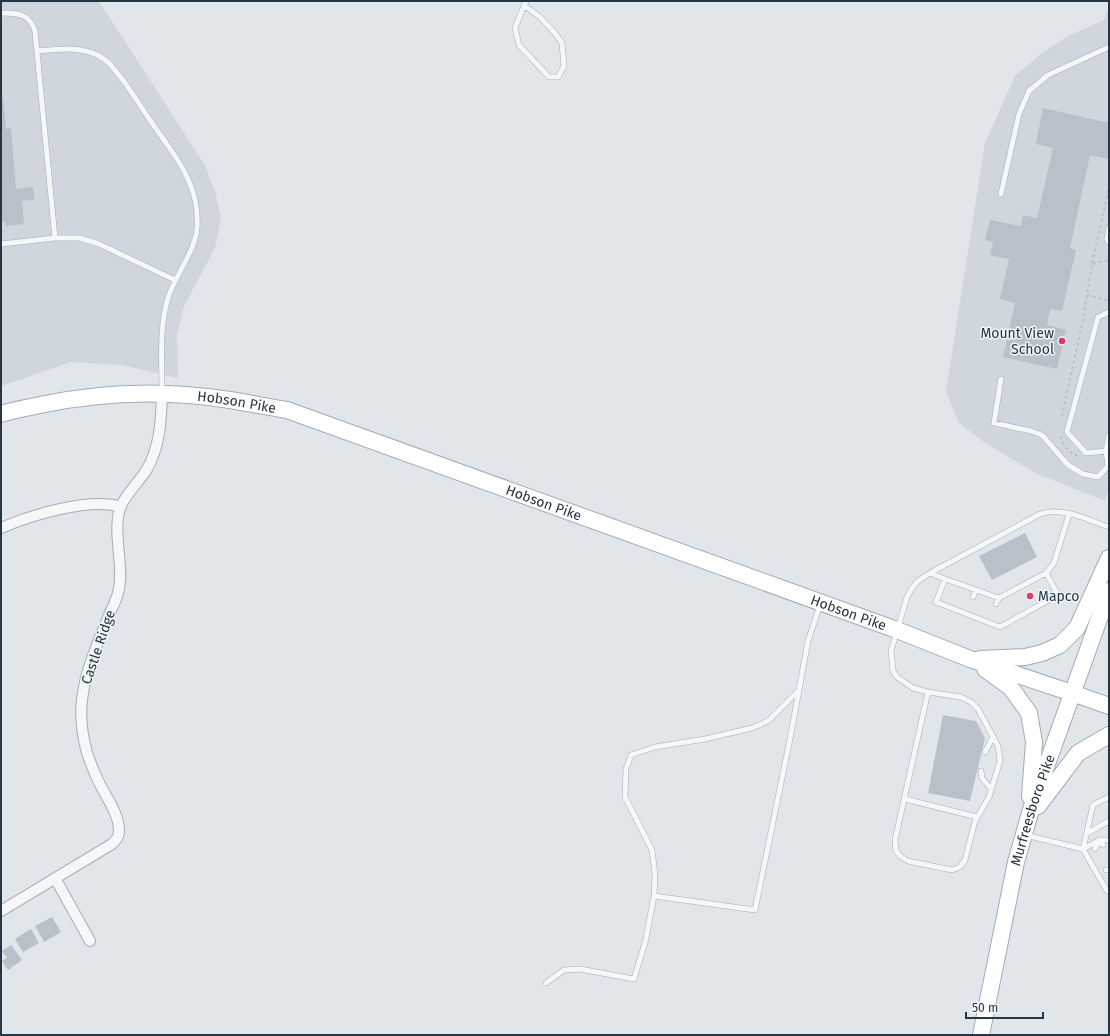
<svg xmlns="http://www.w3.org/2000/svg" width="1110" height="1036" font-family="'Fira Sans',sans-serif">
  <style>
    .built { fill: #cfd6de }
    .building { fill: #b8c0ca }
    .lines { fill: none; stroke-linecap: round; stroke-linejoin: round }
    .service-casing { stroke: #a5aeb6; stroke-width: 6 }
    .minor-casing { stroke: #a5aeb6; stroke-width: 12 }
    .primary-casing { stroke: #9facb8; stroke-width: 18 }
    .path { stroke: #bbc1c7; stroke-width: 2; stroke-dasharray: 3 3; stroke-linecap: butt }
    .service { stroke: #f5f7f9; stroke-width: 5 }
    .minor { stroke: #f5f7f9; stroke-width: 10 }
    .primary { stroke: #fff; stroke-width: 16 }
    .poi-dot { fill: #dd3a65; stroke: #f1f5f8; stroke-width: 1.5 }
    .labels { text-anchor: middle; stroke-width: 3; stroke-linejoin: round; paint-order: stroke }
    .poi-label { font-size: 14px; fill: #273645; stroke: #f1f5f8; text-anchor: end }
    .street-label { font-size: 14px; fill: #273645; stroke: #f1f5f8 }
  </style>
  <rect width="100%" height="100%" fill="#e1e6eb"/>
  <path class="built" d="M1,1H99L206,167L216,195L221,219L215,248L184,306L177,335L178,378L122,365L71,362L1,386Z
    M1109,8V487L1105,501L1035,473L985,443L958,422L946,391L985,143L1015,76L1042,53L1070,35L1104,20Z"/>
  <path class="building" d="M1,97H3L6,129L11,128L16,189L33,187L34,200L22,201L24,224L6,226L5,222H1Z
    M1043,108L1109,123V159L1090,155L1070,248L1076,250L1062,311L1050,309L1047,325L1066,330L1057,369L1003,357L1015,303L1000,299L1009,259L990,255L993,242L985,240L990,220L1021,226L1023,215L1037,218L1053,148L1036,144Z
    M1025,533L1037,557L992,580L979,556Z
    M943,715L976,721L985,738L970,801L928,793Z
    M52,917L61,932L44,942L35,926Z
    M31,929L39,943L23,952L15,939Z
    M11,945L22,960L8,970L2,961L7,958L2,951Z"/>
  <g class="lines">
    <g class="service-casing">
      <path id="service" d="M525,6L540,17L555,33L562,43L564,66L558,77H549L519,45L515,28L526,1
        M1,13C17,13 29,13 35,31L55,238
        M37,51C58,49 80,46 99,56C104,59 110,63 113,68C127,83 138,103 150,120C164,141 181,161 190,184C196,198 198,214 197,229C194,254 175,275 168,298C159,328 162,361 162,392
        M1001,194L1019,114L1029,91L1048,75L1109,47
        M1109,228L1107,239L1109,242
        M1,244L55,238H80L99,244L175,280
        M1109,312L1098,317L1067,432L1086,453L1106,451L1109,452
        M1001,379L994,423L1031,431L1042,435L1068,465L1083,474L1098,477L1108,466L1106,451L1109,435
        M930,573L945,579
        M1046,573L1058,595L1000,627L936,602L945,579L999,598L1046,573L1054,563L1069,514
        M973,597L976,590
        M996,604L999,598
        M798,691L768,721L752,728L705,739L655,747L631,755L626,769L625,797L652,850L655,874L654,896L755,910L790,739L808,641L820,605
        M928,692L895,840L896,851L900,856L908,861L952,870L960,867L965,860L975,821L989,797L1000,761L998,746L978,709L971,702L961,697L928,692L913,688L897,677L893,671L891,651L907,597L912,588L918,581L930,573L1040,514C1062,506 1088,520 1109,527
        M985,752L993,737
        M981,771L982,778L991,789
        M905,799L977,817
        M1086,834L1109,821
        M1025,835L1083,849L1093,805L1109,797
        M1103,845L1100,840L1083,849L1107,891L1109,890
        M1095,849L1100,840H1109
        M1106,870H1109
        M546,983L564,970L580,969L634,979L645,943L654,896"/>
    </g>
    <g class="minor-casing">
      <path id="minor" d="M1,528C31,515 90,497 121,507
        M55,878L90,941
        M1,911L112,844C116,840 119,837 119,831C119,812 104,795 97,778C93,770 90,761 87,753C82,734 79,713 83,693C87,666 99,641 109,615C112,608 116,601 118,593C125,567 112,534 120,508C124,497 139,481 146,471C160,447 161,422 162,395"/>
    </g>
    <g class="primary-casing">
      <g id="primary">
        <path id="s1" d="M1,414C13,410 27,408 40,405C101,392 167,390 230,400C249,403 268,407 287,410L897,630L970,659L1072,693L1109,706"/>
        <path d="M980,659L1025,657L1042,653L1060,645L1077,628L1109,558"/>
        <path d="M985,669L1011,688L1029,713L1034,742L1030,796"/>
        <path d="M1038,806L1078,753L1109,735"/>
        <path id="s2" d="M981,1035L1016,862L1032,806L1109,591"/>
      </g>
    </g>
    <path class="path" d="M1093,264L1109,260
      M1087,295L1109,301
      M1062,416L1083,320L1092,264L1109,187
      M1061,436C1061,444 1071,454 1078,456"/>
    <use href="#service" class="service"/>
    <use href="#minor" class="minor"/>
    <use href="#primary" class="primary"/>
  </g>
  <g class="poi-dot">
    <circle cx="1062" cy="341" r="4"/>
    <circle cx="1030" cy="596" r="4"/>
  </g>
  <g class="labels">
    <g class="poi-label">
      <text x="1054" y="338">Mount View<tspan x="1054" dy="16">School</tspan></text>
      <text x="1038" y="601" text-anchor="start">Mapco</text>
    </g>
    <g class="street-label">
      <text dy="5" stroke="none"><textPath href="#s1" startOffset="238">Hobson Pike</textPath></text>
      <text dy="5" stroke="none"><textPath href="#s1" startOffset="562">Hobson Pike</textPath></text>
      <text dy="5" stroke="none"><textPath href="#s1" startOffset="886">Hobson Pike</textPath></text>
      <text transform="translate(98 647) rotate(-71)" y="5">Castle Ridge</text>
      <text dy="5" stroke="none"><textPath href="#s2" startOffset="231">Murfreesboro Pike</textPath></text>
    </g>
  </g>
  <rect width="1110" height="1036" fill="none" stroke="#273645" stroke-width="4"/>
  <path d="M966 1012v6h77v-6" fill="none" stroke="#273645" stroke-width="2"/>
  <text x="972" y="1012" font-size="12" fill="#273645" stroke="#f1f5f8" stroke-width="3" paint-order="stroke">50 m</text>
</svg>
